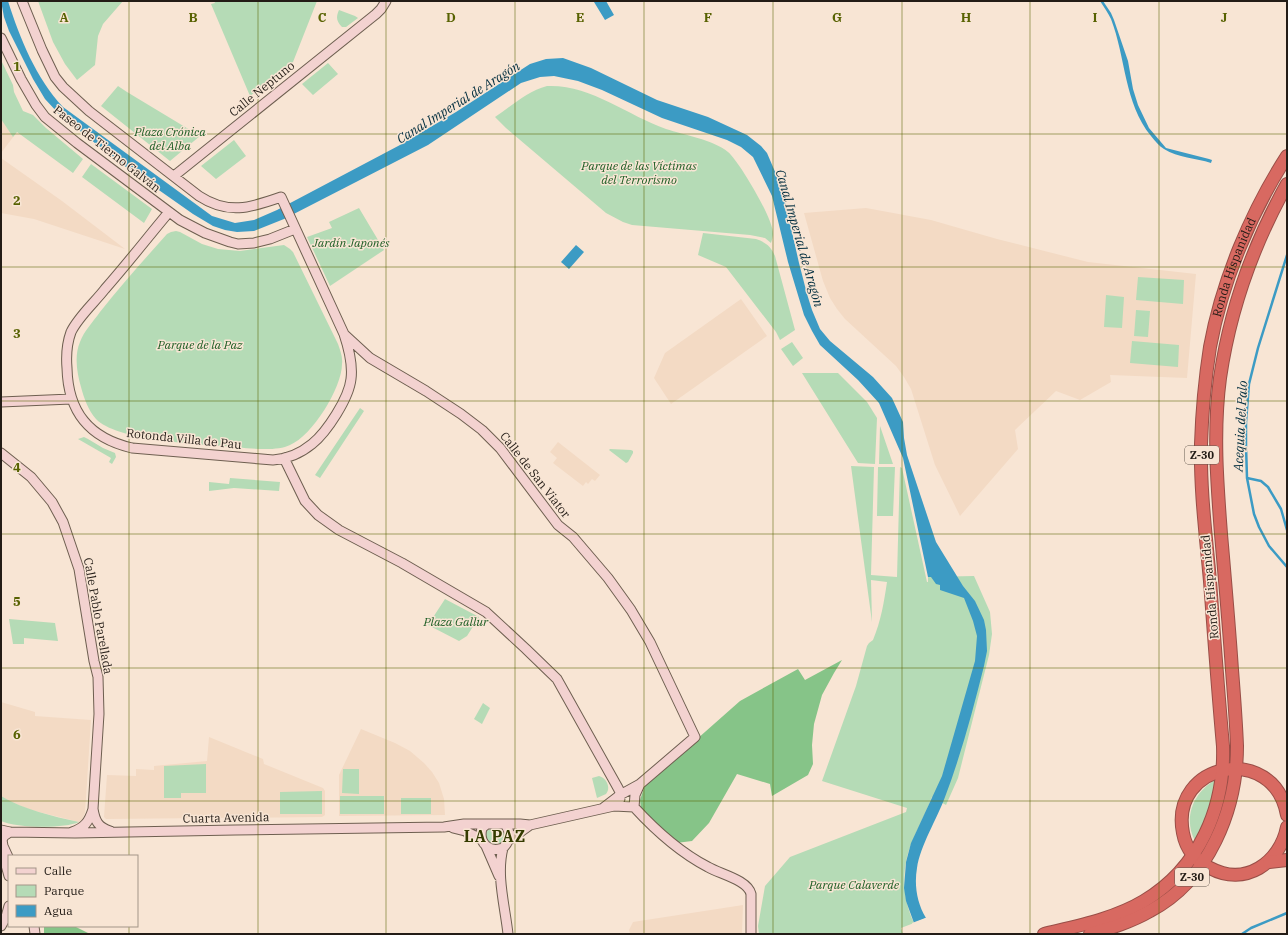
<svg xmlns="http://www.w3.org/2000/svg" width="1288" height="935" font-family="'IBM Plex Serif',serif">
  <style>
    .built { fill: #f3dac4 }
    .green { fill: #b5dbb6 }
    .forest { fill: #86c488 }
    .water { fill: #3c9bc4 }
    .pier { fill: #f8e5d4 }
    .lines { fill: none; stroke-linecap: round; stroke-linejoin: round }
    .stream { stroke: #3c9bc4; stroke-width: 2.5 }
    .secondary-casing { stroke: #6e5f50; stroke-width: 11 }
    .highway-casing { stroke: #994e47; stroke-width: 14 }
    .secondary { stroke: #f3d2d0; stroke-width: 9 }
    .highway { stroke: #d86961; stroke-width: 12 }
    .grid { fill: none; stroke: #586202; stroke-width: 1; stroke-opacity: 0.55 }
    .labels { text-anchor: middle; stroke-width: 3; stroke-linejoin: round; paint-order: stroke }
    .shield { fill: #f8e5d4; stroke: #63584f; stroke-width: 1 }
    .shield-label { font-size: 11px; font-weight: bold; fill: #231c16 }
    .street-label { font-size: 12px; fill: #231c16; stroke: #f8e5d4 }
    .park-label { font-size: 12px; font-style: italic; fill: #1e5e25; stroke: #f8e5d4 }
    .water-label { font-size: 13px; font-style: italic; fill: #022e3f; stroke: #f8e5d4 }
    .district-label { font-size: 16px; font-weight: bold; letter-spacing: 1px; fill: #343b00; stroke: #f8e5d4 }
    .grid-label { font-size: 13px; text-anchor: middle; font-weight: bold; fill: #586202; stroke: #f8e5d4; stroke-width: 3; stroke-linejoin: round; paint-order: stroke }
  </style>
  <rect width="100%" height="100%" fill="#f8e5d4"/>
  <path class="built" d="M1,110L17,132L1,153Z
    M1,158L62,201L125,249L34,219L1,213Z
    M866,208L931,220L997,239L1088,262L1196,274L1187,378L1110,375L1111,382L1080,400L1056,391L1015,430L1018,449L960,516L935,465L911,389L904,377L896,366L845,319L837,309L830,298L823,281L804,213Z
    M741,299L767,336L671,404L654,378L665,353Z
    M558,442L600,475L595,481L592,479L588,484L586,482L583,486L553,463L557,458L550,452Z
    M1,702L35,712V716L91,720L85,813L82,819L79,822L31,810L11,802L1,796Z
    M361,729L395,743L410,751L424,763L432,772L439,783L444,799L445,815L339,816V775Z
    M209,737L263,759L264,764L323,788L325,791V815L322,817L106,819L104,817L107,775L136,776V769L154,770V766L207,761Z
    M743,905L742,934H630L629,930L633,922Z"/>
  <path class="green" d="M38,1H123L103,24L98,36L95,65L77,80L65,64L53,42Z
    M214,1H317L293,62L250,96L211,4L215,3Z
    M339,10L355,16L358,18L346,27H342C336,21 336,17 339,10Z
    M1,60L13,85L14,92L23,111L33,115L46,128L83,159L73,173L17,132L13,137L1,119Z
    M328,63L338,74L313,95L302,84Z
    M118,86L127,92L200,136L170,161L101,106Z
    M547,86C590,84 627,115 666,129C684,135 714,140 728,152C739,161 774,220 773,234C773,236 772,240 771,243L765,238L750,235L632,225L623,222L606,213L506,128L495,117C512,106 527,91 547,86Z
    M234,140L246,156L216,179L201,166Z
    M91,164L152,209L144,223L82,177Z
    M359,208L384,250L330,286L307,237L332,228L329,222Z
    M176,231L180,232L202,244L218,249L240,251L284,245L290,249L293,252L338,344C340,350 343,357 342,364C342,388 312,436 290,445C274,453 240,447 222,446C192,444 116,440 96,419C88,410 84,398 81,387C77,373 74,356 80,342C84,331 93,322 100,312C121,285 144,260 167,234L171,232Z
    M703,233L756,239C765,242 771,246 775,256L795,330L780,340L776,332L726,267L698,255Z
    M1138,277L1184,280L1183,304L1136,300Z
    M1106,295L1124,297L1122,328L1104,327Z
    M1136,310L1150,311L1148,337L1134,336Z
    M1132,341L1179,345L1178,367L1130,363Z
    M792,342L803,358L793,366L781,349Z
    M802,373H838L867,402L877,418L875,464L858,463Z
    M360,408L364,411L320,478L315,475Z
    M880,426L893,464H879Z
    M84,437L88,439L103,448L115,453L116,457L112,464L109,462L111,458L78,439Z
    M610,449L631,450L633,451V453L628,462L626,463L609,450Z
    M851,466L874,467L871,575L897,577L900,467L902,468L927,582H928V577L974,576L990,612L992,634L989,655L958,778L946,805L932,797C926,813 918,827 912,842C901,868 902,898 914,923L901,928L903,934H759L758,926L765,886L790,857L906,812L907,808L822,781L856,686L867,646L869,643L873,640C881,621 884,602 887,582L871,580L872,622Z
    M878,467H895L893,516H877Z
    M230,478L280,482L279,491L234,488L209,491V482L229,484Z
    M445,599L479,617L467,636L459,641L428,625Z
    M9,619L55,623L58,641L24,638V644H13Z
    M483,703L490,708L482,724L474,719Z
    M206,764V793H181V798H164V766Z
    M343,769H359V794L342,793Z
    M599,776C607,778 611,788 606,794L597,798L592,778Z
    M1215,780L1208,816L1195,841C1183,818 1193,793 1215,780Z
    M322,791V814H280V792Z
    M1,796C25,810 52,816 79,822C64,829 16,828 1,821Z
    M340,796H384V814H340Z
    M401,798H431V814H401Z
    M491,829H500L504,832L506,836L502,843L493,844L487,842C485,836 484,831 491,829Z"/>
  <path class="forest" d="M842,660L834,673L822,695L814,724L812,745L813,764L808,775L772,796L770,784L737,774L709,823L692,841L676,843L641,809L640,800L645,785L740,701L798,669L805,680Z
    M44,926H74L90,934H44Z"/>
  <path class="water" d="M1,1H8C20,39 36,78 63,107L212,216L235,223L254,220L277,210L400,145L456,112L530,64L546,59L563,58L591,68L657,100L708,117L747,135L761,146L767,153L782,188L799,263L807,294L812,310L820,329L830,341L873,377L892,398L903,422L904,438L907,455L936,542L963,586L975,601L984,620L986,630L987,651L984,666C973,710 961,755 945,797C937,819 920,846 917,868C914,885 917,903 926,918L914,923L906,901L904,888L906,862L911,843L942,776L975,661L977,636L973,621L964,598L940,590V585L936,584L931,577H928L903,458L879,403L858,380L820,345L812,331L804,315L788,262L772,196L753,157L741,147L727,140L662,118L602,90L578,81L554,76L540,77L521,83L428,145L284,219L254,231L237,232L225,230L213,226L193,214L116,160L59,114L45,99L33,79L9,31L4,17Z
    M596,1H606L614,15L605,20L594,2Z
    M1100,1H1103L1111,13L1114,20L1128,61L1133,89L1138,105L1149,128L1166,148L1209,159L1212,160L1211,163C1196,158 1178,158 1164,149C1159,146 1155,141 1151,136C1124,103 1126,58 1111,19C1108,13 1104,7 1100,1Z
    M576,245L584,252L569,269L561,262Z"/>
  <path class="pier" d="M928,917L934,934H916L912,923Z"/>
  <g class="lines">
    <path class="stream" d="M1287,255L1258,348L1249,384L1246,422V446L1247,478L1254,514L1259,527L1269,546L1287,567
      M1247,478L1261,481L1268,487L1281,509L1287,530
      M1242,934L1251,928L1287,913"/>
    <g class="secondary-casing">
      <path id="secondary" d="M22,1L42,50L55,77L63,87L89,111L199,196C228,215 250,208 281,197L344,334C349,349 353,364 351,379C349,398 327,432 312,444C301,453 287,459 273,460L132,448C89,438 68,412 67,368C66,356 67,343 71,332C78,317 95,302 105,289C127,264 148,237 169,212
        M1,38L21,79L36,105L45,117L77,143L180,220L205,233L230,242L238,244L254,243L270,239L295,229
        M174,176L376,14L381,9L386,1
        M345,335L370,358L426,391L461,414L482,430L500,448L558,525L573,537L608,578L631,610L650,642L695,737L640,784L620,795L603,808
        M1,402L71,399
        M1,453L31,477L52,502L63,522L79,569L94,661L98,677L99,714L93,809C95,821 98,827 110,831
        M284,458L305,501L318,515L339,530L402,563L486,612L526,649L557,679L618,788L620,792V799
        M634,807L635,795L640,784
        M487,824L482,828C478,843 489,853 503,848C511,840 511,833 505,824
        M453,828L465,831L481,839
        M1,830L10,832L75,833L235,830L444,827L464,824H520L530,825
        M72,832C84,828 89,822 93,809
        M509,840L530,825L614,806L634,807C656,831 679,852 708,867C720,874 748,880 751,894V934
        M486,846L499,876
        M503,848C496,875 505,906 508,934
        M1,854L6,865L9,876
        M9,859L3,846L2,840L4,836L10,832
        M1,926L6,917L9,906
        M34,926L35,934"/>
    </g>
    <g class="highway-casing">
      <g id="highway">
        <path d="M1287,815C1274,742 1169,762 1183,833C1186,849 1196,861 1210,868C1245,887 1280,863 1287,827"/>
        <path d="M1269,862L1287,860"/>
        <path id="s1" d="M1044,934C1077,926 1114,919 1144,901C1199,868 1225,808 1223,746C1218,691 1214,636 1210,581C1206,536 1200,490 1201,444C1202,412 1205,379 1210,347C1222,281 1251,212 1287,156"/>
        <path d="M1090,934C1111,928 1131,922 1150,911C1209,880 1237,809 1237,746C1236,720 1234,695 1232,670C1229,625 1225,580 1221,534C1217,482 1213,430 1220,378C1230,309 1253,245 1287,184"/>
      </g>
    </g>
    <use href="#secondary" class="secondary"/>
    <use href="#highway" class="highway"/>
  </g>
  <path class="grid" d="M129,1V856M258,1V934M386,1V934M515,1V934M644,1V934M773,1V934M902,1V934M1030,1V934M1159,1V934M1,134H1287M1,267H1287M1,401H1287M1,534H1287M1,668H1287M1,801H1287M129,926V934"/>
  <g class="labels">
    <g class="shield">
      <rect x="1185" y="446" width="34" height="18" rx="3"/>
      <rect x="1175" y="868" width="34" height="18" rx="3"/>
    </g>
    <g class="shield-label">
      <text x="1202" y="459">Z-30</text>
      <text x="1192" y="881">Z-30</text>
    </g>
    <g class="street-label">
      <text transform="translate(262 89) rotate(-39)" y="4">Calle Neptuno</text>
      <text transform="translate(107 149) rotate(38)" y="4">Paseo de Tierno Galván</text>
      <text dy="4" stroke="none"><textPath href="#s1" startOffset="772">Ronda Hispanidad</textPath></text>
      <text transform="translate(184 439) rotate(6)" y="4">Rotonda Villa de Pau</text>
      <text transform="translate(535 475) rotate(52)" y="4">Calle de San Viator</text>
      <text transform="translate(1210 587) rotate(-95)" y="4">Ronda Hispanidad</text>
      <text transform="translate(98 616) rotate(80)" y="4">Calle Pablo Parellada</text>
      <text transform="translate(226 818) rotate(-1)" y="4">Cuarta Avenida</text>
    </g>
    <g class="park-label">
      <text x="170" y="136">Plaza Crónica<tspan x="170" dy="14">del Alba</tspan></text>
      <text x="639" y="170">Parque de las Víctimas<tspan x="639" dy="14">del Terrorismo</tspan></text>
      <text x="351" y="247">Jardín Japonés</text>
      <text x="200" y="349">Parque de la Paz</text>
      <text x="456" y="626">Plaza Gallur</text>
      <text x="854" y="889">Parque Calaverde</text>
    </g>
    <g class="water-label">
      <text transform="translate(458 102) rotate(-32)" y="5">Canal Imperial de Aragón</text>
      <text transform="translate(800 238) rotate(74)" y="5">Canal Imperial de Aragón</text>
      <text transform="translate(1240 426) rotate(-87)" y="5">Acequia del Palo</text>
    </g>
    <g class="district-label">
      <text x="495" y="842">LA PAZ</text>
    </g>
  </g>
  <g class="grid-label">
    <text x="64" y="22">A</text>
    <text x="193" y="22">B</text>
    <text x="322" y="22">C</text>
    <text x="451" y="22">D</text>
    <text x="580" y="22">E</text>
    <text x="708" y="22">F</text>
    <text x="837" y="22">G</text>
    <text x="966" y="22">H</text>
    <text x="1095" y="22">I</text>
    <text x="1224" y="22">J</text>
    <text x="17" y="71">1</text>
    <text x="17" y="205">2</text>
    <text x="17" y="338">3</text>
    <text x="17" y="472">4</text>
    <text x="17" y="606">5</text>
    <text x="17" y="739">6</text>
  </g>
  <rect width="1288" height="935" fill="none" stroke="#231c16" stroke-width="4"/>
  <rect x="8" y="855" width="130" height="72" fill="#f8e5d4" stroke="#a39588"/>
  <rect x="16" y="868" width="20" height="6" fill="#f3d2d0" stroke="#a39588"/>
  <text x="44" y="875" font-size="12" fill="#231c16">Calle</text>
  <rect x="16" y="885" width="20" height="12" fill="#b5dbb6" stroke="#a39588"/>
  <text x="44" y="895" font-size="12" fill="#231c16">Parque</text>
  <rect x="16" y="905" width="20" height="12" fill="#3c9bc4" stroke="#a39588"/>
  <text x="44" y="915" font-size="12" fill="#231c16">Agua</text>
</svg>
